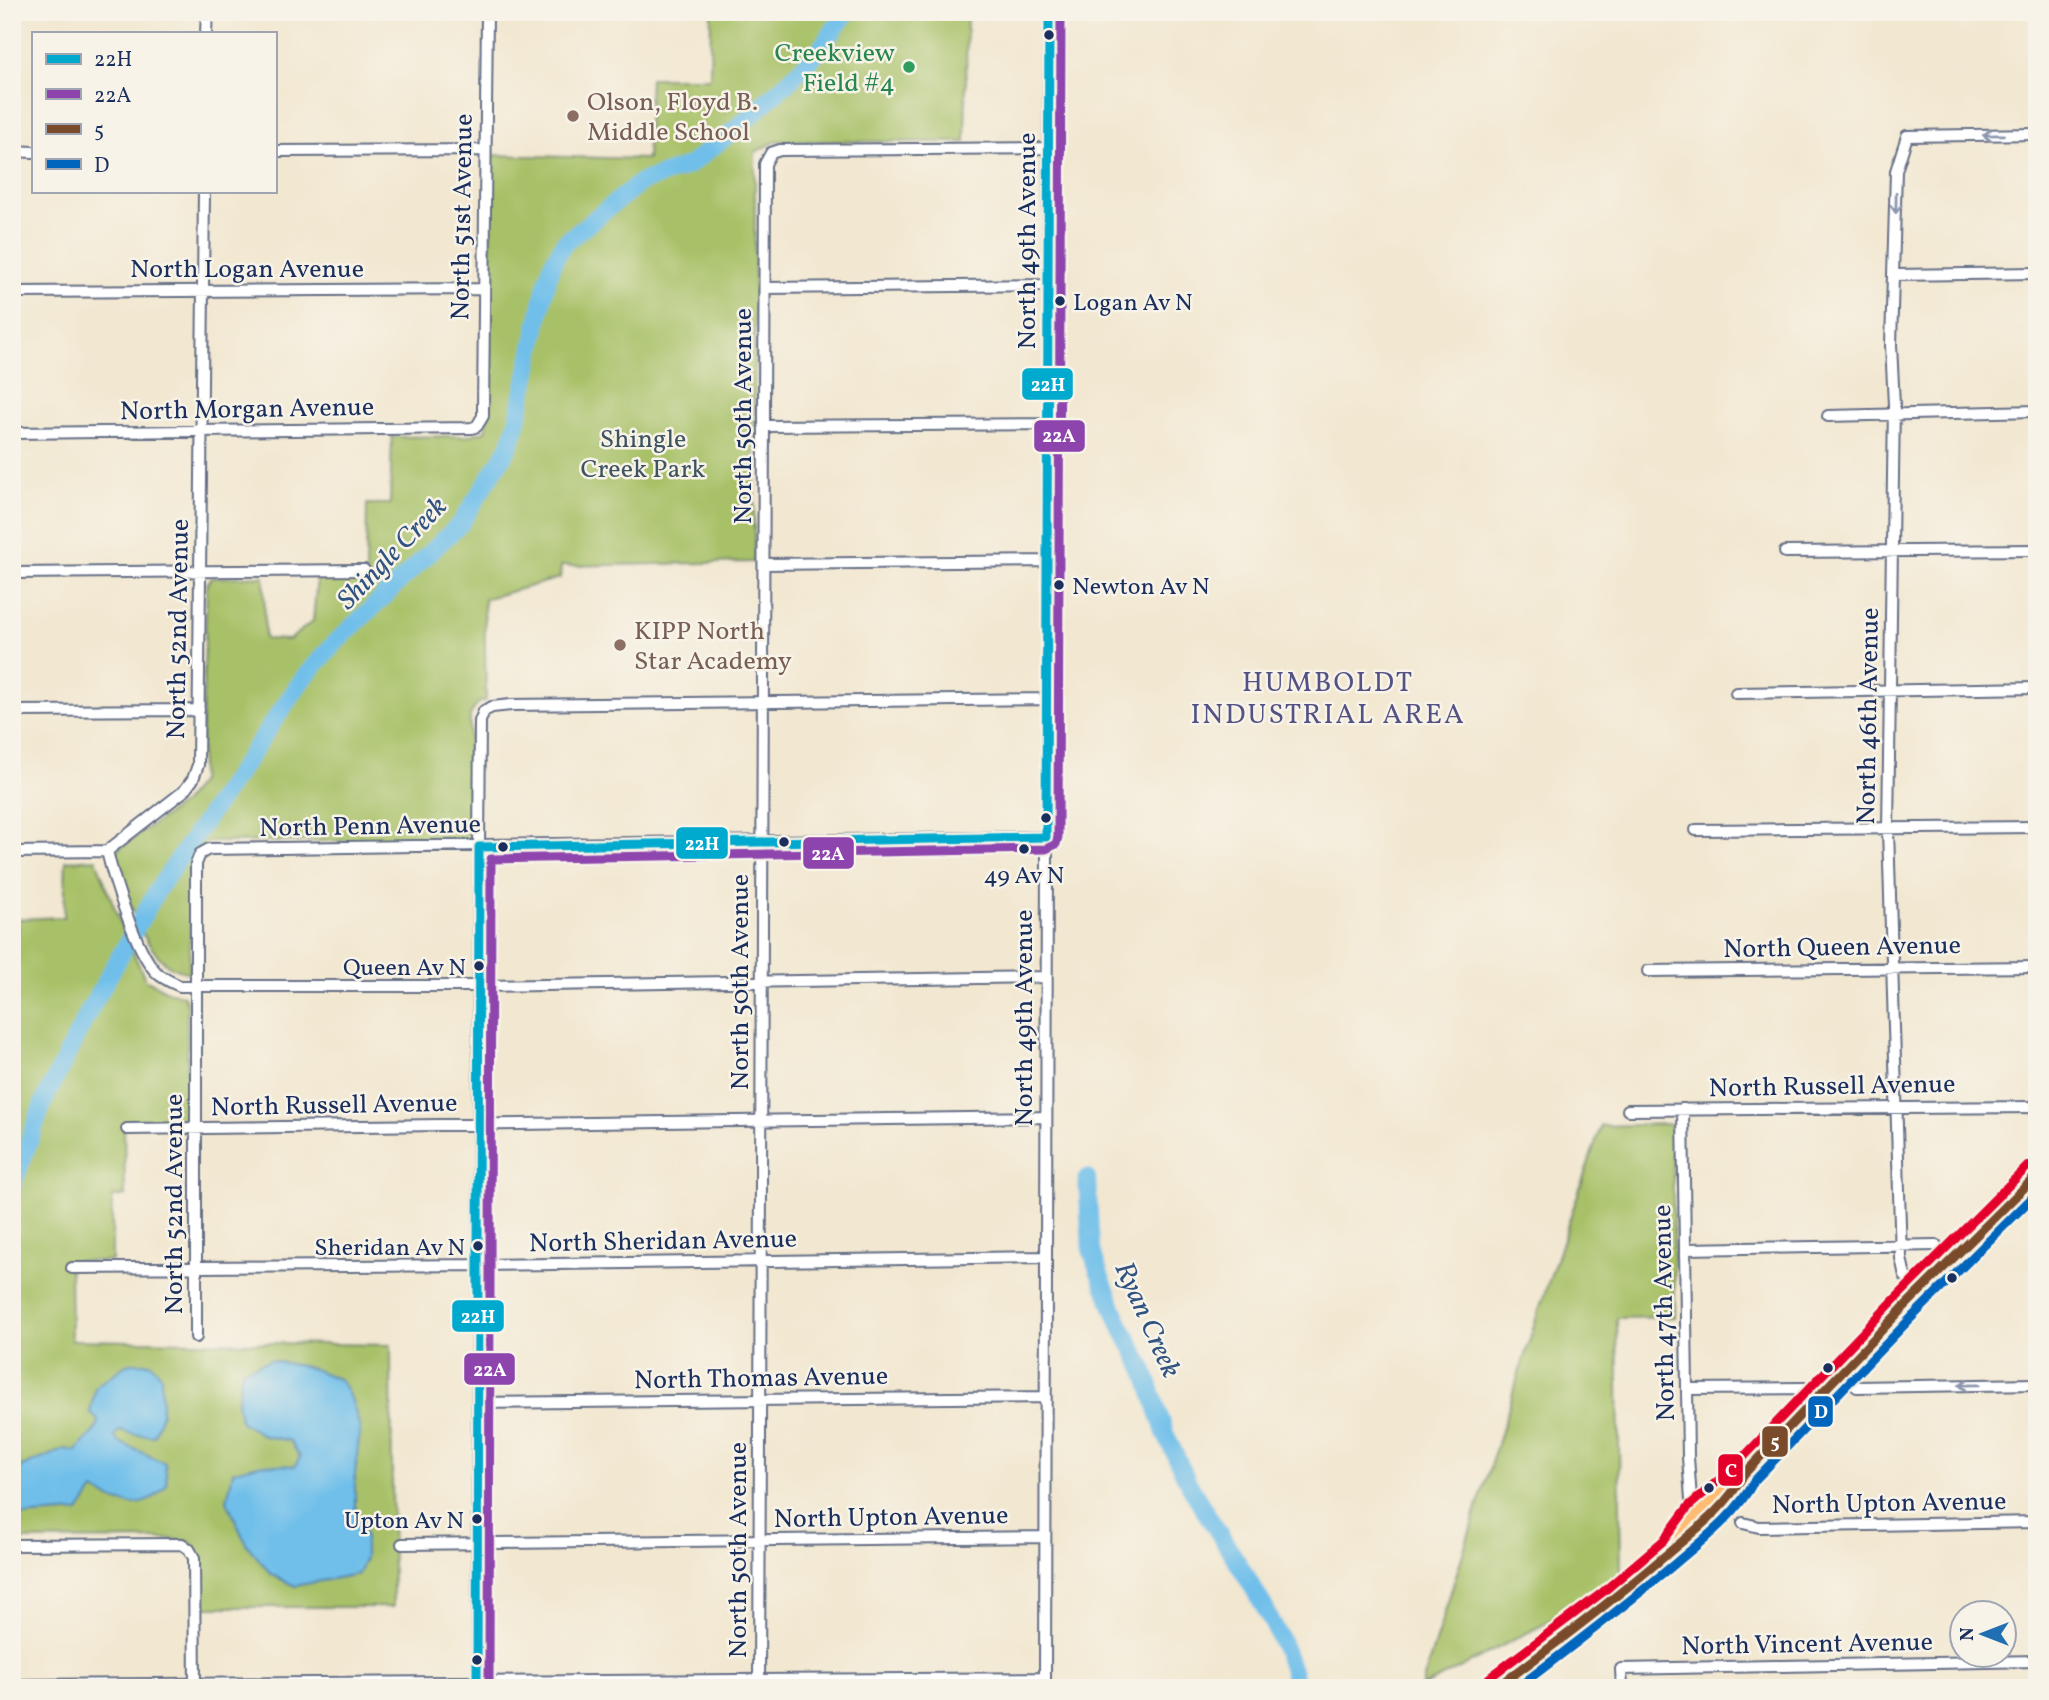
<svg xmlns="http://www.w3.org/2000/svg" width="2049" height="1700" font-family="Vollkorn,serif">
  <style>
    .green { fill: #a8c167; stroke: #627862; stroke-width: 2 }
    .water { fill: #6fbfea; stroke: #4577a4; stroke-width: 2 }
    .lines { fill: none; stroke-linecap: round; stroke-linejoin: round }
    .river { stroke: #6fbfea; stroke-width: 18 }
    .minor-casing { stroke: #666f86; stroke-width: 14 }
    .major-casing { stroke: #666f86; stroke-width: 16 }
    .minor { stroke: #fff; stroke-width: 10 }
    .major { stroke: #febb71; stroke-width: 12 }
    .bus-1-casing { stroke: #f7f3e8; stroke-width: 14 }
    .bus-2-casing { stroke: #f7f3e8; stroke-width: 14 }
    .bus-3-casing { stroke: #f7f3e8; stroke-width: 14 }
    .bus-4-casing { stroke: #f7f3e8; stroke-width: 14 }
    .bus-5-casing { stroke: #f7f3e8; stroke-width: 14 }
    .bus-1 { stroke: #00a9ce; stroke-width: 9 }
    .bus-2 { stroke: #8e44ad; stroke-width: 9 }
    .bus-3 { stroke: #7a4b2a; stroke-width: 9 }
    .bus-4 { stroke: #0065bd; stroke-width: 9 }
    .bus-5 { stroke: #e4002b; stroke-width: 9 }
    .oneway { stroke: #8d97ae }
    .bus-dot { fill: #1b2f5e; stroke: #f7f3e8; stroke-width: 2.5 }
    .leisure-dot { fill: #2e9e5b; stroke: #f7f3e8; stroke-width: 2.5 }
    .education-dot { fill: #8d6e63; stroke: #f7f3e8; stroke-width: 2.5 }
    .labels { text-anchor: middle; stroke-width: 5; stroke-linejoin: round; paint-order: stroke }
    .bus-label { font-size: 24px; fill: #1b2f5e; stroke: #f7f3e8; text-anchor: end }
    .leisure-label { font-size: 26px; fill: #27864d; stroke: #f7f3e8; text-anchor: end }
    .education-label { font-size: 26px; fill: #785e54; stroke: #f7f3e8; text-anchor: start }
    .street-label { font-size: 26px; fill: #1b2f5e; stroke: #f7f3e8 }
    .park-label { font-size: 26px; fill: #3e5460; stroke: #f7f3e8 }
    .water-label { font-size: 28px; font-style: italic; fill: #305381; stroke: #f7f3e8 }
    .neighbourhood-label { font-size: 28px; letter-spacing: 2px; fill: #545285; stroke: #f7f3e8 }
    .line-badge { stroke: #f7f3e8; stroke-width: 2.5 }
    .badge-label { font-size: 19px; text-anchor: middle; font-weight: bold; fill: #fff }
  </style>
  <rect width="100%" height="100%" fill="#f7f3e8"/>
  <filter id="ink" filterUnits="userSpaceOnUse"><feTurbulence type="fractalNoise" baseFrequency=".0143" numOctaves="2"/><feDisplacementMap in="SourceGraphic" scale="14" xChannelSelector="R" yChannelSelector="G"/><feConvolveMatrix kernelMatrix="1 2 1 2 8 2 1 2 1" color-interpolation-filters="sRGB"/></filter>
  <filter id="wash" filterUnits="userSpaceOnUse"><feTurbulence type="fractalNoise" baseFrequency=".00686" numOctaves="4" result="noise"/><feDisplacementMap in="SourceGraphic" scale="28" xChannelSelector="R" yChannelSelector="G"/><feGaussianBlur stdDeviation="1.57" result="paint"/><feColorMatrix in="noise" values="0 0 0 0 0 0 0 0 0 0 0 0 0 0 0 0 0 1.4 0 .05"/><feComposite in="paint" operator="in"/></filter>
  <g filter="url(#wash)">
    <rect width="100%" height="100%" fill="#f2e7d0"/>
    <path class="green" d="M711,12H967L965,142L777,141L755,152L754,562L561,566L560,578L484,599L486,700L478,703L470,715L468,840L209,842L192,853L189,973C182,971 174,969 168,965C135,939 127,891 115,852L183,803L200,782L207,583L212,578L264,576L265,639L289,640L313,621L317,578L356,580L366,572L367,504H390L392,437L467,436L485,431L489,415L491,155L647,159L650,78H710Z
      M96,859L120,922L145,979L169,992L184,996L187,1004L188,1113L182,1122H124L125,1196L112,1197V1261H70L71,1340L391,1345L393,1607H201L199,1556L191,1542L173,1539L12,1540V987L15,984L18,919L64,917L66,861Z
      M1669,1124L1672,1129L1675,1317L1617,1318L1621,1572L1585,1603L1421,1688L1536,1319L1601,1126Z"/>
    <path class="water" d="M270,1360L311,1368L341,1380L352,1401L360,1428L355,1475V1506L365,1535V1558L358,1574L295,1586L272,1575L246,1544L227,1501L233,1471L263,1464L295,1466L300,1457L290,1441L264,1436L241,1422L237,1404L242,1370Z
      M129,1363H151L161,1375L162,1413L154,1436L132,1434L120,1430L114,1436L119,1442L165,1463L167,1484C146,1513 121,1506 94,1490L79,1512L22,1516C8,1506 12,1487 12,1471L65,1449L76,1451L97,1428L98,1420L90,1413L96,1386Z"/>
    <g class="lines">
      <path class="river" d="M1087,1178L1091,1249L1098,1270L1119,1322L1145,1371L1165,1433L1185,1476
        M12,1187L44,1101L90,1009L158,889L302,680L333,645L461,523L509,447L517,424L545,289L552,264L564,243L641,182L688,166L737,128L791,79L820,49L847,12
        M1189,1484C1226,1550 1279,1613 1297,1688"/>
    </g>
  </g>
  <g filter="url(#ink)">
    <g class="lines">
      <g class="minor-casing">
        <path id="minor" d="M151,12H235
          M206,33L207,12
          M12,151L33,152
          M275,151L485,150
          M1895,275L2037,273
          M765,288L1048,285
          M12,292L483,289
          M1828,416L2037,411
          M764,426L1048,424
          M12,433L472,428L477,426L483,416V409L487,12
          M1785,552L2037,550
          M764,564L1047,561
          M12,573L364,570
          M1736,693L2037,688
          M12,711L199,710
          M1696,830L2037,827
          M107,851C114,881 136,951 156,972C163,979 171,982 180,986H479L1045,977
          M107,851L184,791L193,779L198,765L204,191
          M12,852L107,851
          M1648,971L2037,967
          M1683,1109L1688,1457L1691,1500L1698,1514
          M1628,1110L2037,1107
          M127,1129L1046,1117
          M1685,1249L1936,1245
          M72,1268L482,1265L1045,1257
          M1921,1290L1905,1276L1901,1258L1888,829L1894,405L1891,345L1896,171L1907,136L2037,134
          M196,1337V864L200,854L209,849L1046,837
          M1842,1373L1857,1387L2037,1384
          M1687,1389L1808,1388L1817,1400
          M479,1403L1045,1397
          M1743,1523L1759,1527L2037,1522
          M402,1544L1045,1537
          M12,1545L182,1544L189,1549L194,1558L195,1688
          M12,1685L1045,1678
          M477,1688L479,847L480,721L484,711L492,707L511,705L1047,699
          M759,1688L765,164L771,153L780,150L1049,148
          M1045,1688L1049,12
          M1622,1688L1621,1669L2037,1661"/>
      </g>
      <g class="major-casing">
        <path id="major" d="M1672,1549L1698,1514L1744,1474L1902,1309L2037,1175
          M1496,1688L1611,1602L1698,1528L1723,1502"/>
      </g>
      <use href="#minor" class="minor"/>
      <use href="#major" class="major"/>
      <g class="bus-1-casing">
        <path id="bus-1" d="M477,1688L479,847L1046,837L1049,12"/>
      </g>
      <g class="bus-2-casing">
        <path id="bus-2" d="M489,1688L491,859L1046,849L1056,844L1058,837L1061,12"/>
      </g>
      <g class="bus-3-casing">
        <path id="bus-3" d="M1496,1688C1554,1645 1611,1602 1666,1555C1694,1531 1727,1507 1744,1474L1902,1309L2037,1175"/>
      </g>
      <g class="bus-4-casing">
        <path id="bus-4" d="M1517,1688C1571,1647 1625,1606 1677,1562C1705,1538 1737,1514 1754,1481L1911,1318L2037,1193"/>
      </g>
      <g class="bus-5-casing">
        <path id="bus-5" d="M1489,1678L1603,1592L1663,1541L1689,1506L1736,1465L1893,1301L2028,1166"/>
      </g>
      <use href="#bus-1" class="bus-1"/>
      <use href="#bus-2" class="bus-2"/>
      <use href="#bus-3" class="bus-3"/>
      <use href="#bus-4" class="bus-4"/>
      <use href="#bus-5" class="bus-5"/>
    </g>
    <defs><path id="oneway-shaft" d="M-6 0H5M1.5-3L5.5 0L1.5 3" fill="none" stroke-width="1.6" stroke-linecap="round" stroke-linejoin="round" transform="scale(1.75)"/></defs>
    <g class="oneway">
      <use href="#oneway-shaft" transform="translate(1993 135) rotate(179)"/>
      <use href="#oneway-shaft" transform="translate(1896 203) rotate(91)"/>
      <use href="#oneway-shaft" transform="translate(1969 1385) rotate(179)"/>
    </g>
  </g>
  <g class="bus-dot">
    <circle cx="1049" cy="35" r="6"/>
    <circle cx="1060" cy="301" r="6"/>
    <circle cx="1059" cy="585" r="6"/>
    <circle cx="1046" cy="818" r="6"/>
    <circle cx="784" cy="842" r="6"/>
    <circle cx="503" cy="847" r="6"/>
    <circle cx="1024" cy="849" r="6"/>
    <circle cx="479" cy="966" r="6"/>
    <circle cx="478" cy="1246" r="6"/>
    <circle cx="1952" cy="1278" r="6"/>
    <circle cx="1828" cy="1368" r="6"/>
    <circle cx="1709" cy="1488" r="6"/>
    <circle cx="477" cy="1519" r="6"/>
    <circle cx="477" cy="1660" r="6"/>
  </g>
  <circle class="leisure-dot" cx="909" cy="67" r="7"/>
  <g class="education-dot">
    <circle cx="573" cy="116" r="7"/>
    <circle cx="620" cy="645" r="7"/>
  </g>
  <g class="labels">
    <g class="bus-label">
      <text x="1073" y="310" text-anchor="start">Logan Av N</text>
      <text x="1072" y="594" text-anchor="start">Newton Av N</text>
      <text x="1024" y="883" text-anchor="middle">49 Av N</text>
      <text x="466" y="975">Queen Av N</text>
      <text x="465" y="1255">Sheridan Av N</text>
      <text x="464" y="1528">Upton Av N</text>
    </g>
    <g class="leisure-label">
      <text x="895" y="61">Creekview<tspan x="895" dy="30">Field #4</tspan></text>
    </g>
    <g class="education-label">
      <text x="587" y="110">Olson, Floyd B.<tspan x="587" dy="30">Middle School</tspan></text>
      <text x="634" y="639">KIPP North<tspan x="634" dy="30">Star Academy</tspan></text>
    </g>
    <g class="street-label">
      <text transform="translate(461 217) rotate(-89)" y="9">North 51st Avenue</text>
      <text transform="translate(1026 241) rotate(-90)" y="9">North 49th Avenue</text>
      <text x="247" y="277">North Logan Avenue</text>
      <text transform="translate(247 408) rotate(-1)" y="9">North Morgan Avenue</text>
      <text transform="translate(742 416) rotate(-90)" y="9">North 50th Avenue</text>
      <text transform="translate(177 629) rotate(-89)" y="9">North 52nd Avenue</text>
      <text transform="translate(1867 716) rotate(-89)" y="9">North 46th Avenue</text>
      <text transform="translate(370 825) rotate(-1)" y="9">North Penn Avenue</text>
      <text transform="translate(1842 946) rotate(-1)" y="9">North Queen Avenue</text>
      <text transform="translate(739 982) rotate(-90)" y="9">North 50th Avenue</text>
      <text transform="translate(1023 1018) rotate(-90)" y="9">North 49th Avenue</text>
      <text transform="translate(1832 1085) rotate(-1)" y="9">North Russell Avenue</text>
      <text transform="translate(334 1104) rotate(-1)" y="9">North Russell Avenue</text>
      <text transform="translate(173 1204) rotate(-90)" y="9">North 52nd Avenue</text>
      <text transform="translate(663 1240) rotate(-1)" y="9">North Sheridan Avenue</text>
      <text transform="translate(1663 1313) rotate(-91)" y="9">North 47th Avenue</text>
      <text transform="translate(761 1377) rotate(-1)" y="9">North Thomas Avenue</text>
      <text transform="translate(1889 1502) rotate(-1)" y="9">North Upton Avenue</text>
      <text transform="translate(891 1516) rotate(-1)" y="9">North Upton Avenue</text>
      <text transform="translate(737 1550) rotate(-90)" y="9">North 50th Avenue</text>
      <text transform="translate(1807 1643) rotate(-1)" y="9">North Vincent Avenue</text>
    </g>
    <g class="park-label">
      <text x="643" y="447">Shingle<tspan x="643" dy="30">Creek Park</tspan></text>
    </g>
    <g class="water-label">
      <text transform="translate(391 552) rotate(-46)" y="10">Shingle Creek</text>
      <text transform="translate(1149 1319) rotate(66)" y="10">Ryan Creek</text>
    </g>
    <g class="neighbourhood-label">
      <text x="1328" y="691">HUMBOLDT<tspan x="1328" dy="32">INDUSTRIAL AREA</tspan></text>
    </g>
  </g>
  <g class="line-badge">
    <rect x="1021" y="367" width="53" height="34" rx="7" fill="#00a9ce"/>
    <rect x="1033" y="419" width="53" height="34" rx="7" fill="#8e44ad"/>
    <rect x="675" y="826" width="54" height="34" rx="7" fill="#00a9ce"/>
    <rect x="802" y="836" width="53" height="34" rx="7" fill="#8e44ad"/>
    <rect x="451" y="1299" width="54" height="34" rx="7" fill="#00a9ce"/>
    <rect x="463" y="1352" width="53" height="34" rx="7" fill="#8e44ad"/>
    <rect x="1807" y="1395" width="27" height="33" rx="7" fill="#0065bd"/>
    <rect x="1761" y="1425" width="28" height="33" rx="7" fill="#7a4b2a"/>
    <rect x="1717" y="1453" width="27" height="34" rx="7" fill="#e4002b"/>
  </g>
  <g class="badge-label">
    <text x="1048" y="391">22H</text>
    <text x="1059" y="442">22A</text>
    <text x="702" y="850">22H</text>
    <text x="828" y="860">22A</text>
    <text x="478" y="1323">22H</text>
    <text x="490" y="1376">22A</text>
    <text x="1821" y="1418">D</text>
    <text x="1775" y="1448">5</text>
    <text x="1731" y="1477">C</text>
  </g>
  <rect width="2049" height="1700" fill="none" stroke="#f7f3e8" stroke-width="42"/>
  <rect x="32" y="32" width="245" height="161" fill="#f7f3e8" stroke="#9fa5b1" stroke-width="2"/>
  <rect x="46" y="54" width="35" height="10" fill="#00a9ce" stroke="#9fa5b1" stroke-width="2"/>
  <text x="94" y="66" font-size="21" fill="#1b2f5e">22H</text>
  <rect x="46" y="89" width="35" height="10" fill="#8e44ad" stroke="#9fa5b1" stroke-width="2"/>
  <text x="94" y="102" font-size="21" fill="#1b2f5e">22A</text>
  <rect x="46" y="124" width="35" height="10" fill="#7a4b2a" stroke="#9fa5b1" stroke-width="2"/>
  <text x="94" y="136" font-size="21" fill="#1b2f5e">5</text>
  <rect x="46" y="159" width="35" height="10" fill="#0065bd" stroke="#9fa5b1" stroke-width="2"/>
  <text x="94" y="172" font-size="21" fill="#1b2f5e">D</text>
  <g transform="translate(1983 1634) rotate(270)"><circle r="33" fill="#f7f3e8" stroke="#9fa5b1" stroke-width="2"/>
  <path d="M0-5L12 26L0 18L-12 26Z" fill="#1f6fb2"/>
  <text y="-10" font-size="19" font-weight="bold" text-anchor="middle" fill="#1b2f5e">N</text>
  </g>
</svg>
